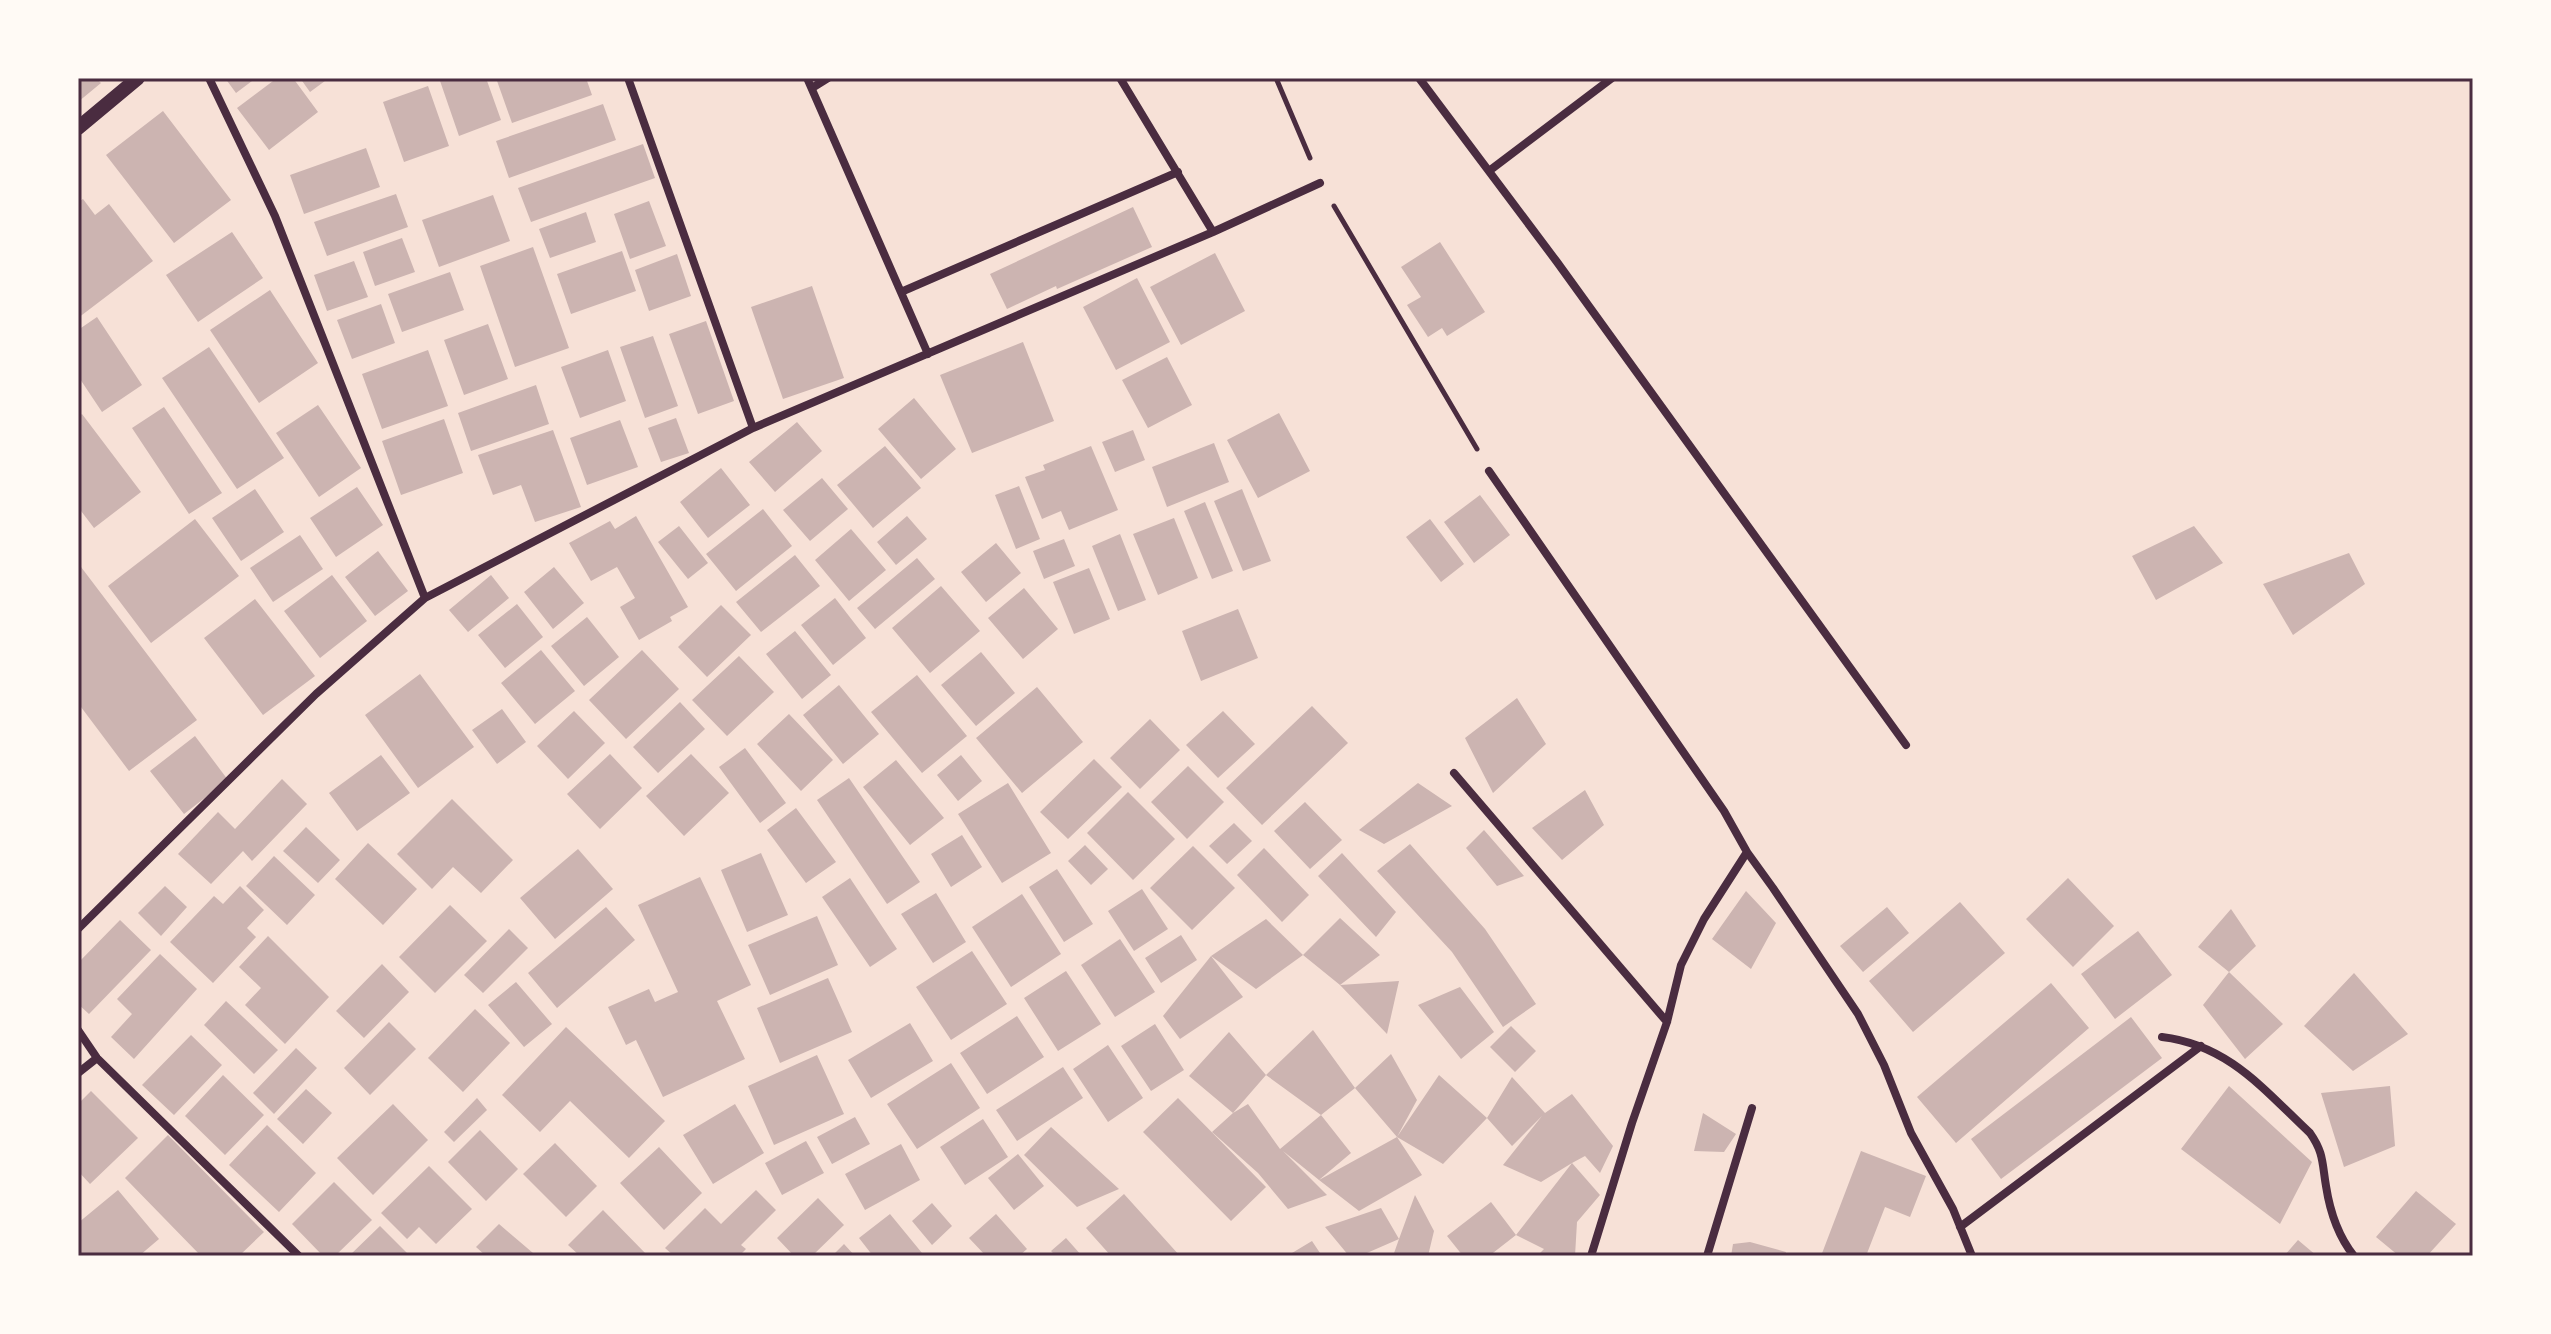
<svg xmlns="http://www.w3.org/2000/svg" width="2551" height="1334" font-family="Karla,sans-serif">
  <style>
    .building { fill: #ccb4b1 }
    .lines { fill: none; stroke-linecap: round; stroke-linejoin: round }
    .path { stroke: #4a2c40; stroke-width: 5 }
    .minor { stroke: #4a2c40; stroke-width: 8 }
    .tertiary { stroke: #4a2c40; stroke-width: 14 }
    .neatline { fill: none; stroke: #4a2c40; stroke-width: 3 }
  </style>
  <rect width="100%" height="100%" fill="#f7e1d7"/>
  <path class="building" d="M78,78H96L101,83L78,102Z
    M225,78H256L236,93Z
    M277,78H293L318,112L269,150L237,108Z
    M300,78H329L310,92Z
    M439,78H486L501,120L459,136Z
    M496,78H586L592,95L512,123Z
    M428,86L449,146L404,162L383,102Z
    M603,104L616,140L509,178L496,141Z
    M163,111L231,200L174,243L106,155Z
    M643,144L655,178L531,222L518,188Z
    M366,148L380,187L304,214L290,175Z
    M396,194L408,227L327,256L314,222Z
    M493,195L510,241L439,267L422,220Z
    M83,199L95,215L109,204L153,261L78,318V202Z
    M649,201L666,246L630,259L614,214Z
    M1133,207L1152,247L1057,289L1056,286L1007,309L990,274Z
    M586,212L596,242L550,258L539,229Z
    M232,232L263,278L198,322L166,275Z
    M402,238L415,272L375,286L363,252Z
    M1440,242L1485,312L1447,336L1442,328L1428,337L1407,305L1421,297L1401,267Z
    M533,247L569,348L515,367L480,266Z
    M622,251L636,291L571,314L557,274Z
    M1215,253L1245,311L1181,345L1150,287Z
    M677,254L691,296L649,311L635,270Z
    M354,261L368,297L327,311L314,275Z
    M450,272L464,310L402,332L388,294Z
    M1137,278L1170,342L1116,370L1083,307Z
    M812,286L844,378L783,399L751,307Z
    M270,290L318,363L259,403L210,330Z
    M381,304L395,343L352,359L337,320Z
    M97,317L142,385L102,412L78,376V330Z
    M706,321L734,401L698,414L669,334Z
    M488,324L508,379L464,395L444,340Z
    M653,336L678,406L645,418L620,347Z
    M1023,342L1054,421L972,453L940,375Z
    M209,347L284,458L237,489L162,378Z
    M428,350L448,406L382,429L362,374Z
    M608,350L626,401L580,418L561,367Z
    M1167,357L1192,405L1148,428L1122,380Z
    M536,385L549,424L471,451L458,413Z
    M914,398L956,449L921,479L878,429Z
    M318,405L361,468L319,497L276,433Z
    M164,407L222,493L189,514L132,428Z
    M1279,413L1310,471L1258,498L1227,440Z
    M82,414L141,492L94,528L78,507V417Z
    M676,418L689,453L661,462L648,428Z
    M444,419L463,473L401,495L382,441Z
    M620,420L638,467L587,485L570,438Z
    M797,422L822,451L775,492L749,462Z
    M553,430L581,507L535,522L521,485L493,495L478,455Z
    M1133,430L1145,460L1115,472L1102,442Z
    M1214,443L1229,482L1167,507L1152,467Z
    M885,446L921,488L873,528L837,485Z
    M1091,446L1118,510L1069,530L1061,511L1042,519L1025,477L1045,470L1043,465Z
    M721,468L750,505L708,538L680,502Z
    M822,478L848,509L810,541L783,510Z
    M1019,486L1040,539L1016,549L995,495Z
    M357,487L383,525L336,557L310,518Z
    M255,489L284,532L241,561L212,518Z
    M1242,489L1271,561L1243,571L1214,501Z
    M1480,495L1510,535L1474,563L1444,522Z
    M1205,502L1233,571L1212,579L1184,511Z
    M763,509L792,546L736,591L706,554Z
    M636,516L688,607L670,617L672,621L639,640L620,607L635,598L617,567L591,581L569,543L610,521L615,529Z
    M907,516L927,539L896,565L877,542Z
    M1174,518L1198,578L1158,595L1133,534Z
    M195,519L239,576L151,643L108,586Z
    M1430,519L1464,564L1441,582L1406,537Z
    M679,526L708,563L688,579L658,542Z
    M2194,526L2223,563L2156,600L2132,556Z
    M851,529L886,570L849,601L815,560Z
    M1120,534L1146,600L1118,611L1092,546Z
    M300,535L323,569L273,602L250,568Z
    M1064,539L1075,566L1044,579L1033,551Z
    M996,543L1021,573L986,602L961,572Z
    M378,551L408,591L375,616L345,577Z
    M2349,553L2365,584L2293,635L2263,584Z
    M795,555L820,586L761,632L736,602Z
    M917,558L935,579L875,629L857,608Z
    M78,563L197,720L129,771L78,703Z
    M554,567L584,603L553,629L524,592Z
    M1089,568L1110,619L1074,634L1053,582Z
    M332,575L367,621L320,658L284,611Z
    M491,575L509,598L468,632L449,610Z
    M941,586L980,631L930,673L892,628Z
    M1024,588L1058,629L1023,659L988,618Z
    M835,598L866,638L833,665L801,625Z
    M255,599L315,676L263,715L204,638Z
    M517,604L543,637L505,668L478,635Z
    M721,605L751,635L707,677L678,647Z
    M1238,609L1258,658L1201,681L1182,631Z
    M587,617L619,657L584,686L551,646Z
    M795,631L831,675L802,699L766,654Z
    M541,650L575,691L535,724L501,683Z
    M642,650L679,689L626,739L589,700Z
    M981,652L1015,693L976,726L941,685Z
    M739,656L774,692L727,736L692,700Z
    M420,674L474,747L418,788L365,715Z
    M917,675L967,736L922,773L871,712Z
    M839,685L879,734L843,764L803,715Z
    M1037,687L1083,742L1022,793L976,738Z
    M1517,698L1546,744L1493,793L1465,738Z
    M680,702L705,729L658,773L633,747Z
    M1312,706L1348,743L1262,825L1226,788Z
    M502,709L526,742L497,764L472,730Z
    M574,711L605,743L568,779L537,746Z
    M1223,711L1255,744L1218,778L1186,745Z
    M789,714L833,760L801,791L757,744Z
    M1150,719L1180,750L1140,789L1110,758Z
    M195,736L228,780L184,814L150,771Z
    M745,748L786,803L760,823L719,767Z
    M610,754L642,788L600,829L567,794Z
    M691,754L729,793L684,836L646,796Z
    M381,755L410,793L357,831L329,793Z
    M961,755L982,781L958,801L937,775Z
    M1094,759L1122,787L1068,839L1040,812Z
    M896,760L944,818L910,845L863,787Z
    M1188,766L1224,802L1187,839L1151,802Z
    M849,778L920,882L887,904L817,800Z
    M282,779L307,804L252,861L243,851L211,884L178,854L218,812L235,829Z
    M1008,783L1051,853L1002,883L958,814Z
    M1418,783L1452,806L1384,844L1359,830Z
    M1585,790L1604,825L1562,860L1532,828Z
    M1128,792L1175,839L1133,880L1087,833Z
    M452,799L513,860L481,893L453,867L432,889L397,854Z
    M1305,802L1342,840L1310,869L1274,831Z
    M796,808L836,862L806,883L767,830Z
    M1234,823L1252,841L1227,864L1209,846Z
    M306,827L340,860L318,883L283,851Z
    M1484,830L1524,876L1497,886L1466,848Z
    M962,835L982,867L951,887L931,854Z
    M368,843L417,889L383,925L335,879Z
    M1410,844L1485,929L1536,1004L1503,1027L1452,952L1377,871Z
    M1085,845L1108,869L1091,885L1068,861Z
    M1193,846L1235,888L1192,930L1150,888Z
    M1264,848L1309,895L1282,922L1237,875Z
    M578,849L613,889L555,939L520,898Z
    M761,853L788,915L747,932L721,870Z
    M1342,853L1396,912L1376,937L1318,876Z
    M274,856L315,895L287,925L246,886Z
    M1057,869L1093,924L1064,942L1029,887Z
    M700,877L751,985L717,1001L745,1059L663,1097L636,1040L626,1045L608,1007L649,989L655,1002L678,992L638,905Z
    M850,878L897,949L870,967L822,897Z
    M2068,878L2114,926L2073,967L2026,919Z
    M165,886L187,907L161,936L138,913Z
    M240,886L264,910L247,928L256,937L213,983L170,942L214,896L223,904Z
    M1142,889L1168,929L1134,951L1108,911Z
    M1746,891L1776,923L1751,969L1712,939Z
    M936,893L966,942L933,963L901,914Z
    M1022,894L1061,954L1011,987L972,927Z
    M1960,902L2005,953L1913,1032L1869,981Z
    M450,905L487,941L435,993L399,957Z
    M606,907L635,940L557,1008L528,973Z
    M1887,907L1909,933L1863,972L1840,946Z
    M2231,909L2256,946L2229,972L2198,947Z
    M817,916L838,965L770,995L748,945Z
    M1340,918L1380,955L1340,985L1399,981L1387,1034L1340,985L1303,955Z
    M1266,919L1303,955L1256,989L1211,956Z
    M120,920L151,950L89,1014L78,1004V963Z
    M509,929L528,948L483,993L464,975Z
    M2138,931L2172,975L2115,1019L2081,974Z
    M1181,935L1197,960L1161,983L1145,958Z
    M268,936L329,997L285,1044L245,1005L261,988L239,967Z
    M1120,939L1155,992L1115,1017L1081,965Z
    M972,951L1007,1004L951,1040L916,987Z
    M160,954L197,989L134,1059L111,1037L132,1014L117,999Z
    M1211,956L1243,997L1180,1039L1163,1016Z
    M382,964L409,992L364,1038L336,1011Z
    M1066,971L1101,1024L1058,1051L1024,998Z
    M2229,972L2283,1024L2245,1059L2203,1005Z
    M2354,973L2408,1034L2353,1071L2304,1026Z
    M828,978L852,1032L780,1063L757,1008Z
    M516,982L552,1024L524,1047L488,1005Z
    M2051,983L2089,1028L1956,1143L1917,1097Z
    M1460,987L1494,1032L1461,1059L1418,1005Z
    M226,1001L278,1050L254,1074L204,1025Z
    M475,1009L510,1043L463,1092L428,1058Z
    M1017,1016L1044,1057L987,1094L960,1053Z
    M2131,1017L2162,1058L2001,1179L1971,1139Z
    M389,1022L416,1049L370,1095L344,1068Z
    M910,1023L933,1061L871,1098L848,1060Z
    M1155,1024L1184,1070L1151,1091L1121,1046Z
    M1511,1026L1536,1051L1515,1072L1490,1047Z
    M566,1027L665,1121L629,1158L570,1101L540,1132L502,1095Z
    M1313,1030L1355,1088L1391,1054L1417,1100L1397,1137L1355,1088L1321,1115L1351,1153L1319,1180L1397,1137L1422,1175L1359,1211L1319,1180L1283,1151L1327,1195L1288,1209L1258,1173L1212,1132L1233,1113L1248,1104L1280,1149L1321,1115L1266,1075Z
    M1229,1032L1266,1075L1233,1113L1189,1076Z
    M191,1035L222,1065L174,1115L142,1085Z
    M1108,1045L1143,1098L1108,1122L1073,1069Z
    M296,1048L317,1068L274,1114L253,1093Z
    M817,1055L844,1114L774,1145L748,1086Z
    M951,1063L980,1108L917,1149L887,1104Z
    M1063,1067L1083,1098L1017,1141L996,1110Z
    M223,1075L264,1115L225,1155L185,1116Z
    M1439,1075L1487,1118L1512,1077L1545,1113L1572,1094L1613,1146L1600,1173L1585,1156L1572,1163L1600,1195L1577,1222L1575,1256H1537L1544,1249L1516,1235L1572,1163L1541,1182L1503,1165L1542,1116L1512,1146L1487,1118L1443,1164L1397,1137Z
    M2229,1086L2312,1162L2280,1224L2181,1149Z
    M2390,1086L2395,1146L2344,1167L2321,1093Z
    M306,1089L332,1113L303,1144L277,1119Z
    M91,1091L138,1138L90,1184L78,1171V1104Z
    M477,1098L487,1110L454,1142L444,1132Z
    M1178,1098L1266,1187L1231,1221L1143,1132Z
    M393,1104L428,1140L373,1195L337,1158Z
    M735,1104L764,1153L713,1184L683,1135Z
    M1703,1113L1736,1134L1724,1152L1694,1151Z
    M855,1117L870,1144L832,1164L817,1137Z
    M983,1119L1008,1157L965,1185L940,1147Z
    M267,1125L316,1173L279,1212L229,1165Z
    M1051,1127L1119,1189L1077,1207L1024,1155Z
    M480,1130L518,1169L486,1201L448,1162Z
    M168,1135L264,1232L239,1256H201L125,1178Z
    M806,1141L824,1173L782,1195L765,1163Z
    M555,1143L597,1186L566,1217L523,1174Z
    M901,1144L920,1180L865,1210L845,1174Z
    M659,1147L702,1193L664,1230L620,1183Z
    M1861,1151L1926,1176L1910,1217L1885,1207L1866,1256H1821Z
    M1018,1154L1044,1186L1014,1210L988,1178Z
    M429,1166L472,1209L436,1244L419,1227L407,1239L381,1213Z
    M334,1182L372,1220L335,1256H323L292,1224Z
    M118,1190L159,1239L139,1256H78V1223Z
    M756,1190L776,1210L741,1245L746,1249L739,1256H674L665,1248L705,1208L721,1224Z
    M2416,1191L2456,1224L2427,1256H2399L2376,1237Z
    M1124,1194L1180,1256H1111L1086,1228Z
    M1415,1195L1434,1231L1428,1256H1393L1399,1239L1360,1256H1349L1325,1227L1381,1208L1399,1239Z
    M818,1198L844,1225L812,1256H794L777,1238Z
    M1491,1202L1516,1235L1489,1256H1463L1447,1236Z
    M932,1203L952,1226L932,1245L912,1221Z
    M603,1210L648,1256H580L568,1245Z
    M890,1214L922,1253L918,1256H873L859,1238Z
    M996,1214L1027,1249L1019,1256H986L969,1238Z
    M499,1224L533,1253L530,1256H486L476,1247Z
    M380,1226L410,1256H349Z
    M1066,1238L1082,1256H1056L1051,1251Z
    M2298,1240L2317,1256H2284Z
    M1312,1241L1322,1256H1287Z
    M1750,1242L1786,1252L1785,1256H1731L1733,1244Z
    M844,1244L855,1256H832Z"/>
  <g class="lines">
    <path class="path" d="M1276,78L1310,158
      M1334,206L1477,449"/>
    <path class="minor" d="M209,78L275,216L425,598
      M628,78L753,428L1213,232L1320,183
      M807,78L928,354
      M1120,78L1213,232
      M1419,78L1557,262L1906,745
      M812,88L828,78
      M1489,171L1612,78
      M901,292L1178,172
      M1489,471L1724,811L1747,852L1704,919L1681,965L1667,1022L1632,1123L1591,1256
      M1454,773L1667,1022
      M1747,852L1773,888L1858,1014L1884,1065L1911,1133L1953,1209L1972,1256
      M78,929L316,694L425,598L753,428
      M78,1030L97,1058L299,1256
      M2162,1037C2229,1045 2264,1090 2310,1133C2324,1153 2322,1163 2326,1186C2330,1212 2338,1236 2354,1256
      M78,1073L97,1058
      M1960,1227L2201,1046
      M1707,1256L1752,1108"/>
    <path class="tertiary" d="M78,128L138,78"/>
  </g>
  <rect width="2551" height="1334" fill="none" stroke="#fffaf5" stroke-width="160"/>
  <rect x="80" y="80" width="2391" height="1174" class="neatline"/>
</svg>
